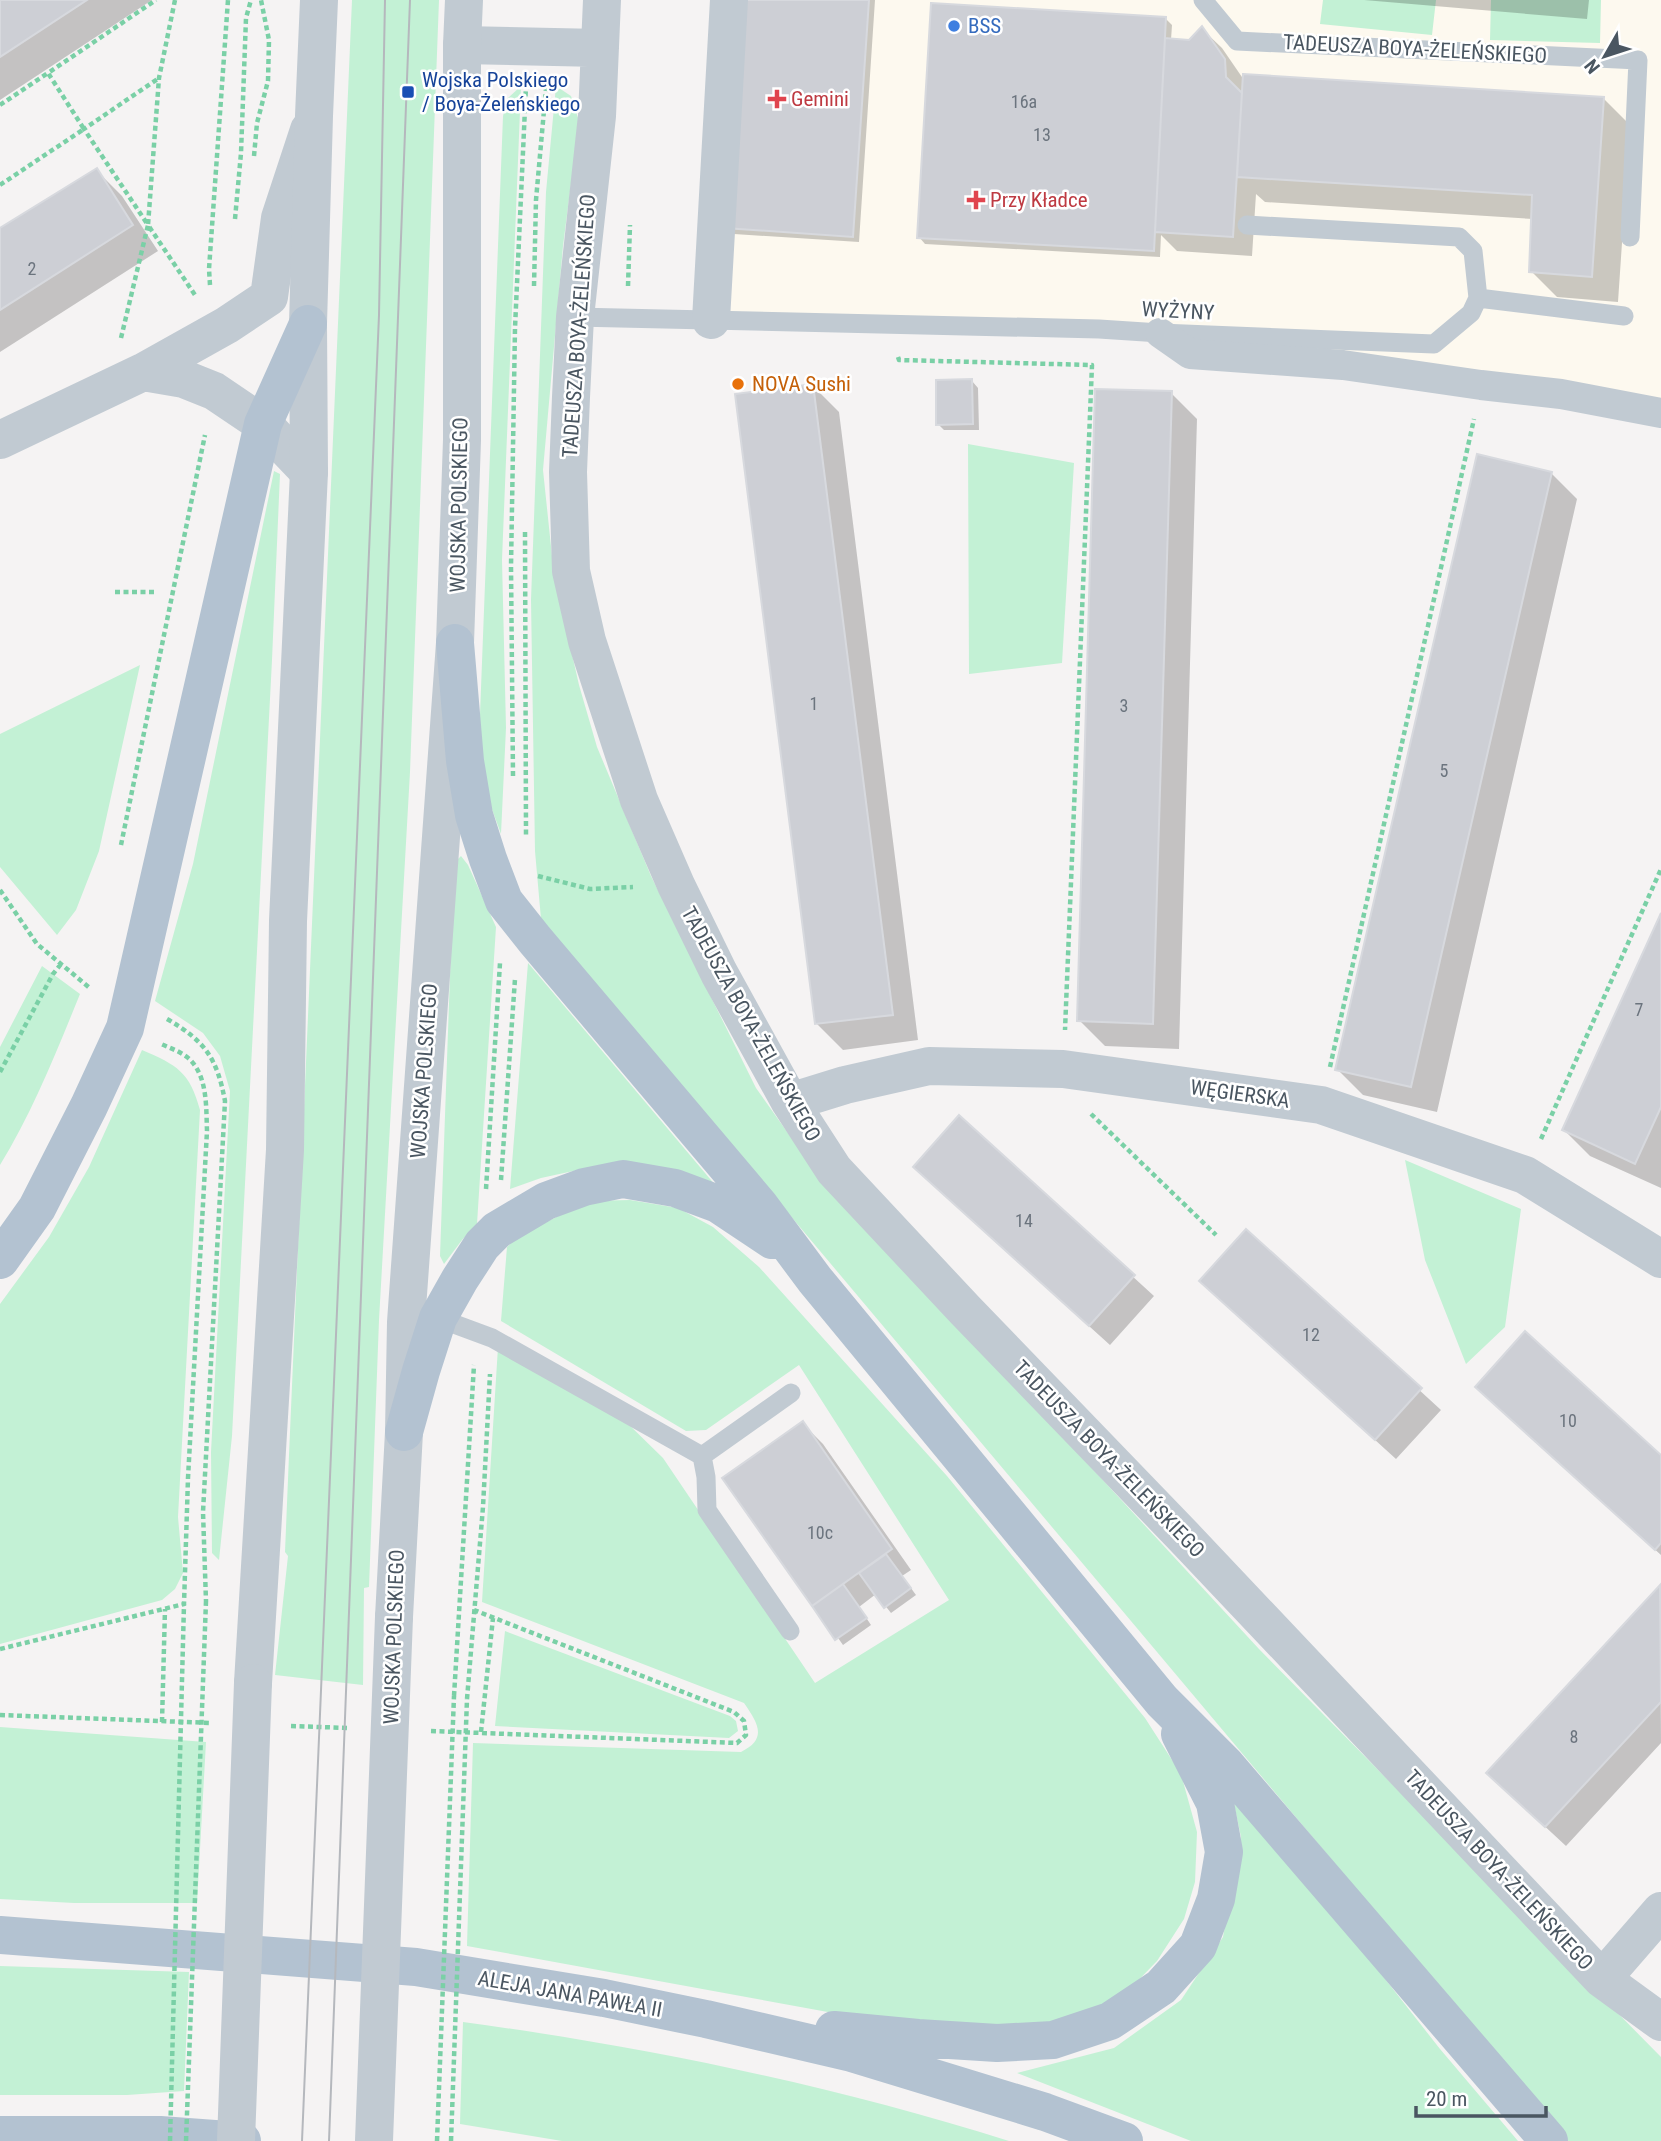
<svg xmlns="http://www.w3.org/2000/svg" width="1661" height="2141" font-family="'Roboto Condensed',sans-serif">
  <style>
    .commercial { fill: #fdf9ef }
    .green { fill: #c3f1d5 }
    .shadow { fill: #0003 }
    .building { fill: #cdcfd5; stroke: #d7d9de; stroke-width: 2 }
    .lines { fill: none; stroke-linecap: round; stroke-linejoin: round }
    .path { stroke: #7ad0a6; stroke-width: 4.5; stroke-dasharray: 5 3.5; stroke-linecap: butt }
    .service { stroke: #c1cad2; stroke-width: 19 }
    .pedestrian { stroke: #c1cad2; stroke-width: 30 }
    .minor { stroke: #c1cad2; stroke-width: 38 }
    .tertiary { stroke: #c1cad2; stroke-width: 38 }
    .primary { stroke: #b3c2d1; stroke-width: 38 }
    .tram { stroke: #b5b8bd; stroke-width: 2 }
    .path-bridge { stroke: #7ad0a6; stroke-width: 4.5; stroke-dasharray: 5 3.5; stroke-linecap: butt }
    .tertiary-bridge { stroke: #c1cad2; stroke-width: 38 }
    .shop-dot { fill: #3f7fe0; stroke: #fff; stroke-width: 2.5 }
    .transit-dot { fill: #1a4fb4; stroke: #fff; stroke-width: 2.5 }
    .health-dot { fill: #e0444e; stroke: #fff; stroke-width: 2.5 }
    .food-dot { fill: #e8710a; stroke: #fff; stroke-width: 2.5 }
    .labels { text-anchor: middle; stroke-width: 5; stroke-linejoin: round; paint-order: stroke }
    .number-label { font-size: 18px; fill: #6b747e }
    .shop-label { font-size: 21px; fill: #366cbe; stroke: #fff; text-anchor: start }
    .street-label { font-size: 21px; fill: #4a5661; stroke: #fff }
    .transit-label { font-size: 21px; fill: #164399; stroke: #fff; text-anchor: start }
    .health-label { font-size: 21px; fill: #be3a42; stroke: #fff; text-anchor: start }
    .food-label { font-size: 21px; fill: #c56008; stroke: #fff; text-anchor: start }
  </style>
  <rect width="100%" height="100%" fill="#f5f3f3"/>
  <path class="commercial" d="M729,0H1661V413L1160,333L711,320Z"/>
  <path class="green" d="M352,0H439L410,772L379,1320L369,1587L364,1588L363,1685L275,1675L288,1556L285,1552L289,1455Z
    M1323,0H1436L1432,35L1320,24Z
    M1491,0H1601L1600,43L1490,40Z
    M521,86L502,560L506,728L501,834L489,801L479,740L503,116L507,99Z
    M556,86L571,96L579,121L563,246L543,470L554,575L579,685L597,747L651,876L756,1088L807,1160L1259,1649L1661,2057V2141H1568L541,919L535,851L531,600L546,192Z
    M968,444L1074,463L1062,663L969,674Z
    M274,471L280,474L272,660L232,1436L219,1560L212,1553L211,1452L230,1091L220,1056L203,1033L155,1001L193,864Z
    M140,665L99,851L76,910L57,935L0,867V734Z
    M461,856L468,865L496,927L477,1224L462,1240L444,1264L440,1256L454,863Z
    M528,963L716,1186L601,1165L541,1178L510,1189Z
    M42,966L80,994C56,1053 33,1111 0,1165V1047Z
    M142,1050C177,1065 190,1072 200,1110L178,1517L183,1573L175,1589L162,1600L0,1644V1304L49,1237L89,1167Z
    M1405,1160L1521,1209L1505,1327L1466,1364L1425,1260Z
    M630,1200L678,1208L713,1227L759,1267L947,1476L1145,1718L1181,1774L1197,1832L1195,1882L1184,1919L1157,1961L1125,1994L1070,2021L921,2029L467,1946L473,1743L741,1752C768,1739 758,1723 744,1703L482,1602L498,1347L619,1415L663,1458L815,1683L949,1600L799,1365L706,1430L686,1431L501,1321L507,1247L517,1237L588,1201Z
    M505,1631L730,1716L736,1721L738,1731L729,1738L495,1726Z
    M0,1727L206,1742L197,1903H74L0,1899Z
    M1229,1780L1440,2049L1518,2141H1191L1017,2073L1114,2048L1181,2000L1223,1937L1241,1837Z
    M0,1966L189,1972L184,2091L127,2095H0Z
    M463,2022C648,2047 831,2085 1009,2141H562L460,2124Z"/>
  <path class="shadow" d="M0,0H152L0,100Z
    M742,0H875L859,242L734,234Z
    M1364,0H1589L1587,19Z
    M1166,19L1172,25L1171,40L1190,42L1202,29L1222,48L1244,80L1604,99L1630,125L1618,302L1557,297L1531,271L1533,219L1265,202L1256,194L1252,256L1177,251L1161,235L1160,257L925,244L919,237Z
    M96,170L122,196L158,251L0,352V230Z
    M972,381L978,388L979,430H944L938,424Z
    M813,386L839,412L918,1040L843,1050L816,1023Z
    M1171,393L1197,419L1179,1049L1105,1046L1079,1020Z
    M1551,473L1577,499L1437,1112L1363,1095L1337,1069Z
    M1661,917V1188L1590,1156L1564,1130Z
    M959,1118L1154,1296L1110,1345L935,1187Z
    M1246,1231L1441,1410L1396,1459L1221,1300Z
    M1497,1406L1661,1457V1555Z
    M803,1424L823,1444L911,1570L902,1576L916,1595L891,1613L876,1594L859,1607L871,1625L843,1645L725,1478Z
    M1660,1588L1661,1743L1566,1846L1508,1792Z"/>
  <path class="building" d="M0,0H87L0,57Z
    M740,0H869L853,237L725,228Z
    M931,3L1166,17L1154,251L917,238Z
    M1202,26L1225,59L1226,77L1242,93L1233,237L1155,232L1165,38L1189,40Z
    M1243,74L1604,97L1592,277L1529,272L1532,195L1237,177Z
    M97,168L133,225L0,310V228Z
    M972,379L973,424L936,425V380Z
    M813,384L893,1015L815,1024L735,394Z
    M1095,389L1172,391L1153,1024L1077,1021Z
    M1477,454L1552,472L1411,1087L1335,1070Z
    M1661,913V1107L1635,1164L1562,1130Z
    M959,1115L1135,1275L1089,1326L913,1167Z
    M1246,1229L1422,1388L1375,1440L1199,1281Z
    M1525,1331L1661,1455V1543L1655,1550L1475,1387Z
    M803,1421L892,1549L812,1606L722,1478Z
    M886,1554L911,1588L884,1608L859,1573Z
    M843,1584L867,1618L835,1640L812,1606Z
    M1660,1585L1661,1702L1545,1827L1486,1773Z"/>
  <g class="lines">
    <path class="path" d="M175,0L159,78L148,225L195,295
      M0,105L48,73
      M254,156L257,123L268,81L269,40L261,0
      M0,185L84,129L48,73L156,0
      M235,219L241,153L246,18L251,0
      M210,285L209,269L228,0
      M534,286L536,200L546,88
      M628,286L630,225
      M121,338L148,225L84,129L159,78
      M898,357L899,360L1092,365L1065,1030
      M525,532L526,835
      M115,592H157
      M513,776L511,567L515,328L526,86
      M121,845L205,435
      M538,876L590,889L633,887
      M0,890L37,944L91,989
      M167,1019C205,1041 217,1058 225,1101L203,1512L206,1601
      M1330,1067L1474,419
      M0,1072L53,974L61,964
      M1091,1114L1216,1235
      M1541,1139L1661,869
      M501,1180L515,979
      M486,1189L500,963
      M0,1649L184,1604L188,1478L207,1131C206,1107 208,1074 187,1057C179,1051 170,1048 161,1044
      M454,1696L474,1365
      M467,1699L483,1507L490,1374
      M0,1715L212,1723
      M162,1722L165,1609
      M291,1726L348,1728
      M431,1731L737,1743L746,1735L744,1721L734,1712L474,1610
      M481,1732L493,1618"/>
    <path class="service" d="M1203,0L1237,41L1638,60L1630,237
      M1478,298L1624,316
      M575,317L1099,329L1160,333L1434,344L1471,313L1478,298L1473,251L1459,237L1247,225
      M438,1318L492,1338L702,1456L706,1477L707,1510L790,1631
      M702,1456L791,1393"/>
    <path class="pedestrian" d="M1160,333L1190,354L1343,365L1481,385L1561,394L1661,413"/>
    <path class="minor" d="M602,0L597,116L575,317L571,397L568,472L571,571L587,641L639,800L676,885L719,973L790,1102L834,1170L965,1310L1184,1537L1602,1979L1661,2022
      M462,45L600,48
      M711,320L729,0
      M143,372L227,325L269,297L280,218L309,130
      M0,440L143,372L184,379L214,391L263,424L309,472
      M790,1102L845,1085L929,1066L1063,1069L1321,1105L1525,1175L1661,1259
      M1602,1979L1661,1911"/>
    <path class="tertiary" d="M394,1617L404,1432L406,1322L455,643L462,440V45L464,0
      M253,1683L285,1150L288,921L309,472L308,324L314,116L319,0"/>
    <path class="primary" d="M455,643L465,761L474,815L488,859L504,901L535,940L760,1206L815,1280L1162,1701L1225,1764L1549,2141
      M0,1260L37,1208L89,1106L125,1028L263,424L308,324
      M404,1432L421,1371L438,1318L460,1279L482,1245L497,1230L546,1201L584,1187L623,1179L675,1188L718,1204L772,1240
      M0,1935L416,1967L604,1998L706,2019L852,2053L1045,2112L1124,2141
      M834,2030L918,2038L997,2043L1053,2040L1110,2021L1161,1987L1198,1946L1216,1899L1224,1852L1215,1803L1180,1734
      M0,2135H160L242,2141"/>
    <path class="tram" d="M302,2141L379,315L385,0
      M329,2141L410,0"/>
    <path class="path-bridge" d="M170,2141L184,1604
      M186,2141L206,1601
      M437,2141L454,1696
      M451,2141L467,1699"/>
    <path class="tertiary-bridge" d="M236,2141L253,1683
      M374,2141L394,1617"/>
  </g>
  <circle class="shop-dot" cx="954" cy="26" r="7"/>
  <rect class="transit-dot" x="401" y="85" width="14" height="14" rx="3.5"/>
  <g class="health-dot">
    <path d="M773.5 88.5h7v7h7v7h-7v7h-7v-7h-7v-7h7z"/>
    <path d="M972.5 189.5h7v7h7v7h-7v7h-7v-7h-7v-7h7z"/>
  </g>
  <circle class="food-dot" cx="738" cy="384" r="7"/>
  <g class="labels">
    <g class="number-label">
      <text x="1024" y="108">16a</text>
      <text x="1042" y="141">13</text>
      <text x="32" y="275">2</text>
      <text x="814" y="710">1</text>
      <text x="1124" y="712">3</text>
      <text x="1444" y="777">5</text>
      <text x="1639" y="1016">7</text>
      <text x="1024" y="1227">14</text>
      <text x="1311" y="1341">12</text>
      <text x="1568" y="1427">10</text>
      <text x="820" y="1539">10c</text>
      <text x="1574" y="1743">8</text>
    </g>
    <g class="shop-label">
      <text x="968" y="33">BSS</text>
    </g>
    <g class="street-label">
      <text transform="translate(1415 49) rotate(3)" y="7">TADEUSZA BOYA-ŻELEŃSKIEGO</text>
      <text transform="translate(1178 311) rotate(3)" y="7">WYŻYNY</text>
      <text transform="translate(579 326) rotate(-86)" y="7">TADEUSZA BOYA-ŻELEŃSKIEGO</text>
      <text transform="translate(459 505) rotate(-89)" y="7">WOJSKA POLSKIEGO</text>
      <text transform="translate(751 1024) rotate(61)" y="7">TADEUSZA BOYA-ŻELEŃSKIEGO</text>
      <text transform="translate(424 1071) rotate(-86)" y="7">WOJSKA POLSKIEGO</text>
      <text transform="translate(1240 1094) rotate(8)" y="7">WĘGIERSKA</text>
      <text transform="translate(1109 1459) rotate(46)" y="7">TADEUSZA BOYA-ŻELEŃSKIEGO</text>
      <text transform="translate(394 1637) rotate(-88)" y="7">WOJSKA POLSKIEGO</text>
      <text transform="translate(1499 1870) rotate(47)" y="7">TADEUSZA BOYA-ŻELEŃSKIEGO</text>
      <text transform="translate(570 1994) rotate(10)" y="7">ALEJA JANA PAWŁA II</text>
    </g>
    <g class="transit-label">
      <text x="422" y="87">Wojska Polskiego<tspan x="422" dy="24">/ Boya-Żeleńskiego</tspan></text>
    </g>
    <g class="health-label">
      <text x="791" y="106">Gemini</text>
      <text x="990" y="207">Przy Kładce</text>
    </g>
    <g class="food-label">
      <text x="752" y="391">NOVA Sushi</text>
    </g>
  </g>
  <g transform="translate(1605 56) rotate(231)" stroke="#ffffff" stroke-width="5" paint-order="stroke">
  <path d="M0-5L12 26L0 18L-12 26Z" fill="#4a5661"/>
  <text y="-10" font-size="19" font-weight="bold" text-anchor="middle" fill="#4a5661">N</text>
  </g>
  <path d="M1416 2106v10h130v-10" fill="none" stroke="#4a5661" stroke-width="3.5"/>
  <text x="1426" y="2106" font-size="21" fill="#4a5661" stroke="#ffffff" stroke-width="5" paint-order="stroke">20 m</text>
</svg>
